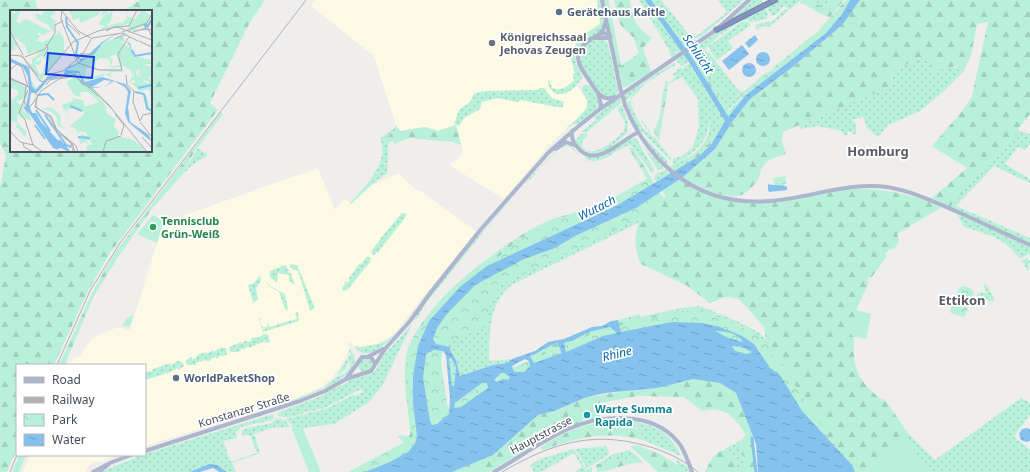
<svg xmlns="http://www.w3.org/2000/svg" width="1030" height="472" font-family="'Noto Sans',sans-serif">
  <style>
    .commercial { fill: #fcfae5 }
    .grass { fill: url(#grass-dots) }
    .forest { fill: url(#forest-firs) }
    .park { fill: url(#park-crowns) }
    .garden { fill: #b9f0da }
    .water { fill: url(#water-ripples); fill-rule: evenodd }
    .lines { fill: none; stroke-linecap: round; stroke-linejoin: round }
    .canal { stroke: #85c2ee; stroke-width: 3 }
    .river { stroke: #85c2ee; stroke-width: 5 }
    .highway-casing { stroke: #6e7eaa; stroke-width: 6 }
    .major { stroke: #acb6cd; stroke-width: 4 }
    .highway { stroke: #8393be; stroke-width: 4.5 }
    .rail { stroke: #afb1b8; stroke-width: 1 }
    .major-bridge { stroke: #acb6cd; stroke-width: 4 }
    .service-dot { fill: #5c6f8a; stroke: #fff; stroke-width: 1.5 }
    .worship-dot { fill: #6b7280; stroke: #fff; stroke-width: 1.5 }
    .leisure-dot { fill: #2e9e5b; stroke: #fff; stroke-width: 1.5 }
    .culture-dot { fill: #0f9aa8; stroke: #fff; stroke-width: 1.5 }
    .labels { text-anchor: middle; stroke-width: 3.5; stroke-linejoin: round; paint-order: stroke }
    .service-label { font-size: 11px; font-weight: bold; fill: #4e5e75; stroke: #fff; text-anchor: start }
    .worship-label { font-size: 11px; font-weight: bold; fill: #5b616d; stroke: #fff; text-anchor: start }
    .leisure-label { font-size: 11px; font-weight: bold; fill: #27864d; stroke: #fff; text-anchor: start }
    .culture-label { font-size: 11px; font-weight: bold; fill: #0d838f; stroke: #fff; text-anchor: start }
    .street-label { font-size: 11px; fill: #454c5b; stroke: #fff }
    .water-label { font-size: 12px; font-style: italic; fill: #0867ab; stroke: #fff }
    .quarter-label { font-size: 13px; font-weight: bold; fill: #5a5c62; stroke: #fff }
    .inset-river { fill: none; stroke: #85c2ee; stroke-width: 2 }
    .inset-road { fill: none; stroke: #acadb3; stroke-width: 1 }
    .view { fill: #1443e3; fill-opacity: 0.15; stroke: #1443e3; stroke-width: 2 }
    .inset-edge { fill: none; stroke: #454c5b; stroke-width: 2 }
  </style>
  <defs>
    <pattern id="grass-dots" width="8" height="8" patternUnits="userSpaceOnUse"><rect width="8" height="8" fill="#b9f0da"/><path d="M2 2h.1M6 6h.1" fill="none" stroke="#a0cfbd" stroke-width="1.8" stroke-linecap="round"/></pattern>
    <pattern id="forest-firs" width="22" height="20" patternUnits="userSpaceOnUse"><rect width="22" height="20" fill="#b9f0da"/><path d="M5 1l3.5 6h-7zM16 11l3.5 6h-7z" fill="#a0cfbd"/></pattern>
    <pattern id="park-crowns" width="20" height="18" patternUnits="userSpaceOnUse"><rect width="20" height="18" fill="#b9f0da"/><path d="M2 6a3 3 0 1 1 6 0M12 15a3 3 0 1 1 6 0" fill="none" stroke="#a0cfbd"/></pattern>
    <pattern id="water-ripples" width="26" height="14" patternUnits="userSpaceOnUse"><rect width="26" height="14" fill="#85c2ee"/><path d="M2 4q2-2 4 0t4 0M15 11q2-2 4 0t4 0" fill="none" stroke="#6fa0c4"/></pattern>
  </defs>
  <rect width="100%" height="100%" fill="#f0eeed"/>
  <path class="commercial" d="M315,0H601L604,18L594,35L582,43L576,53L577,65L582,77L576,85L587,100L588,107L579,117L552,142L504,199L449,165L457,160L463,151L456,125L438,131L425,127L400,131L396,125L374,56L311,6Z
    M318,168L335,210L345,199L351,203L373,185L398,173L417,191L419,190L476,231L396,331L386,340L376,344L354,347L350,342L347,344L350,349L336,374L334,373V376L322,387L292,400L145,446V365H69L70,361L73,362L74,358L80,356L92,338L118,327L130,330L164,221H168Z
    M30,455H118L100,462L96,461L88,466L86,472H23Z"/>
  <path class="grass" d="M597,0H601L604,18L601,29C592,40 573,42 576,61C577,68 582,72 582,79C575,87 566,98 554,93L549,87L548,80H549L552,88C560,92 569,86 574,80L573,74L575,73L569,52L572,51L580,37L600,24Z
    M639,0H661L691,37L699,34L727,12L718,0H744L702,36L694,39L696,41L677,53L674,49L676,55L672,57V54L656,24L654,25Z
    M752,0H762L763,4L729,22Z
    M780,0H801L789,10L784,5L777,14L772,16L766,6Z
    M813,0H832L826,7L818,5Z
    M765,6L768,15L767,18L755,22L752,20L753,23L747,20L741,21L716,38L704,51L684,65L681,66L676,60L719,31L763,9V7Z
    M785,9L788,11L769,27L762,26L757,30L755,27L757,24L773,21Z
    M747,21L751,25L728,41L733,48L717,60L710,51L709,46L740,23Z
    M604,39L608,44L619,93L609,97C600,95 597,88 591,81C577,61 572,41 604,39Z
    M706,51L710,54L739,91H743L737,96L738,98L762,76L780,65L745,94L727,111L696,59Z
    M926,56C938,68 949,61 963,72L944,91L920,111L888,125L878,137L867,128L863,117L852,120L856,124V135L848,131L847,135H844L842,131L818,126L800,129L799,125L892,86L891,71Z
    M672,62L641,84L626,101L624,95Z
    M673,63L677,64L647,82L631,99L639,117L652,134C640,124 638,112 630,99C637,83 660,73 673,63Z
    M690,63L720,113C723,141 694,157 673,170L669,167C678,161 688,159 696,152C726,124 701,96 683,71V68Z
    M681,67C687,79 700,92 706,105C718,132 697,154 674,164L673,163V159L682,156L693,147L699,126L698,99L682,77L668,84L667,93L663,92L666,81L669,83L676,77L673,74Z
    M584,85H588C592,88 594,91 596,95C605,109 587,117 577,124H573L564,130L579,117L587,107V100L581,89Z
    M539,88H544L552,98L564,102L562,108L521,100L517,102L497,98L482,102L480,109L464,118L459,126L454,124L459,110L470,102L474,94L483,91L539,90Z
    M620,97L621,103L586,133L581,132L596,120L594,117Z
    M628,101L630,102L637,118L644,129L656,139L671,159V161L637,127L628,106Z
    M622,105L628,122L627,133C610,150 592,164 575,141L581,134H588L582,142V147C595,159 614,141 624,131L625,121L617,109Z
    M396,125L399,129L383,140L390,142L388,145V163L381,162L388,165L387,173L372,184L351,204L350,203C364,187 391,162 380,138L395,128Z
    M1017,130L1030,134V144L1025,150L1018,147L1005,164L1030,179V183L994,166L956,206L1030,238V243L950,207L982,169L986,170Z
    M644,137L667,160L668,166L653,150Z
    M636,138L653,168L654,171L652,173L631,145C616,147 600,169 585,158V156L597,157L631,139Z
    M640,141L646,150L662,166L664,169L658,170Z
    M565,144C576,147 580,160 591,163L587,162L569,146H566L558,150L536,172L533,177L522,186L485,230L427,302L414,323C419,303 439,284 452,268C487,226 522,184 562,145Z
    M198,148L208,155L192,165L182,175Z
    M666,170L670,173L656,182L654,177L658,173Z
    M402,213L406,214L405,218L378,252L373,255L371,252L377,243L378,244L380,239Z
    M644,214L638,223L513,284C488,303 490,332 489,361L512,359L507,363L493,365L460,376C457,361 456,352 441,345L481,293Z
    M957,214L1030,247V253L1020,259C1005,238 987,234 964,227Z
    M368,256L371,259L370,262L348,289L343,291L342,290L343,285L344,287L345,282L347,283L350,280L349,278L360,263L361,265L364,260Z
    M1027,258L1030,261L1028,272L1022,261Z
    M291,264L297,265L314,306V309L310,310L298,271L290,268Z
    M285,265L289,270L288,272L291,274L295,285L289,281V275L278,273L277,283L270,277V271Z
    M260,275L261,281L256,288L258,300L253,302L248,285L254,283Z
    M266,281L270,286L285,294L288,310L285,309L279,292L269,286Z
    M986,284L994,298L993,302L976,296L980,292L987,293L983,285Z
    M699,306C711,310 761,329 766,340C767,342 767,344 768,346L758,335L748,329L716,314L696,309L682,310L619,322L618,320L640,314V317L681,308Z
    M298,312L299,321L262,332V330L268,327L262,329L259,319L262,318L260,320L262,327H267V321L269,327L297,319L295,313Z
    M412,324L382,386L369,402L334,424L309,427L303,429L301,426L292,429V425L286,419L326,409L353,395L355,396L363,392L361,389L325,408L319,410V407L316,410L307,413L309,409C302,416 287,419 278,416L279,412L317,398L353,379L371,374L376,370L384,355Z
    M264,334L268,335L270,342L265,343V341L249,348V346L243,350V348L238,352H231L229,347L241,342V344L246,340V342L251,341V338L257,337V338Z
    M395,334C387,343 375,355 362,353L354,347L358,346L359,348C374,344 381,346 395,334Z
    M220,348H226L227,354L222,357V355L216,359V357L212,358L211,360L206,362L207,360L202,361V363L201,361L196,363V365H187L186,360L192,357V359L196,358L197,355L207,352V354L213,350V352Z
    M350,349C353,353 356,358 354,364C348,384 295,400 276,407L323,388L336,377L344,374L351,366L349,360L345,370L337,375L351,353L348,352Z
    M451,358L456,367L454,386H452L449,359Z
    M358 365a7 7 0 1 1 14 0a7 7 0 1 1-14 0Z
    M178,361L182,362L184,366L178,370V368L167,374V372L162,375L145,380V372L152,371L153,369L170,363V365Z
    M1021,398L1030,403V414L1014,437L1030,449V472H929L911,446L896,444L908,433L935,460Z
    M273,414L274,417L272,420L241,427L236,432L237,438L223,441L231,462L257,453L250,435H242L243,429L272,423L277,418L286,421L290,427L271,428L254,434L260,453L232,463L236,472H227L217,465L190,472H101L139,456Z
    M621,421C649,422 669,429 681,456L646,441L637,428Z
    M740,441L745,466L743,469H738L729,450L724,449Z
    M606,446L609,453L608,455L587,468L575,449Z
    M574,449L586,469L582,472H574L582,467L574,453L541,472H534L530,465L540,459Z
    M629,450L639,458H631L598,464L611,455Z
    M676,460L688,467L690,472H680Z"/>
  <path class="forest" d="M0,0H35L39,11H11V151H151V11H123L140,0H265L250,22L210,103L218,110L110,253L88,291L54,365H17V449L7,472H0V188L6,156L0,143Z
    M604,0H609L621,66L639,53L633,37L620,24L614,0H630C633,19 635,27 652,38L643,48L651,72L624,88L620,78L622,76L619,75Z
    M801,0H813L818,5L826,7L832,0H844L830,17C818,15 811,6 800,3Z
    M846,0H850L842,14L826,33L746,95L725,121L711,145L699,156L674,171L673,170C694,157 723,141 720,113L690,63L696,59L727,111H729L745,94L779,64L762,76L738,98L737,97L818,31Z
    M860,0H1030V114L986,170L982,169L950,207L932,198L967,168L932,146L963,110L972,96L988,22L977,24L971,56L963,72L955,66L932,72L930,69L933,62L926,56L891,71L892,86L783,132L782,141L786,154C776,157 765,159 761,170C759,174 760,178 757,181C753,187 747,193 741,195C727,201 694,185 683,177L715,149L732,122L750,99L795,65L843,24Z
    M656,24L672,54L671,57L668,48L654,25Z
    M707,62L730,101L728,102L705,63Z
    M663,92L667,93L659,140L653,131C662,119 661,105 663,92Z
    M221,112L223,114L193,154L182,175L152,209L116,260L94,296L65,364L59,365L92,293L114,254Z
    M456,125L461,145L453,142L409,138L394,144L393,141L390,142L383,140L399,129L400,131L425,127L438,131Z
    M628,147L633,148L652,179L445,303L415,443L351,472L405,443L398,437L400,435L409,436L410,433C409,406 400,375 408,348C415,330 429,313 442,298C463,275 539,215 570,215L572,219L648,180Z
    M679,180C706,197 739,206 772,202C795,199 818,192 841,190C876,186 911,193 942,207L897,234C901,242 898,245 892,250L890,249L885,254L887,256L871,278L869,277L866,281L869,282L856,310L850,333L854,337C853,361 854,375 873,392C877,396 881,400 885,400L908,433L866,472H855L802,411L618,328L619,322L682,310L696,309L708,311L748,329L758,335L767,345L764,327L739,299L725,297L710,303L686,285L641,264C633,248 633,230 644,214C648,208 659,202 666,197L662,191Z
    M610,327L612,328L564,346V343L572,341L589,332Z
    M557,343L561,349L534,363L530,356C540,353 547,346 557,343Z
    M693,379L720,383L736,393L752,434L755,472H705C710,462 716,448 729,450L738,469H743L745,466L740,441L746,435C734,416 725,406 702,411L684,397L637,396L600,403V418L588,420L583,419L581,422L549,436L489,472H452L493,455L538,415L554,411L587,397L672,384Z
    M482,383H487L454,408L455,403Z
    M613,421C625,421 642,429 646,441C610,430 577,437 543,450L540,448C563,432 585,423 613,421Z
    M636,445L658,453L678,465L680,472H658L630,446Z
    M19,455H26L19,472H12Z
    M631,458H639L643,463C626,461 612,472 597,472L596,465L592,467V472H577L584,471L598,464Z"/>
  <path class="park" d="M785,176L786,184L775,186L773,178Z
    M650,177L665,200L645,215L501,285L489,307L487,326L443,345L441,362L448,409L498,374L589,335L616,326L682,311L697,310L708,312L758,335L770,348L775,358L786,367L793,382L828,436L860,472H809L774,397L679,347L398,472H348L413,438C407,401 397,359 421,326L461,283L480,267L501,255L520,238L570,214L613,198Z
    M964,286L970,288L974,293L965,316L963,317L951,313L950,310L959,288Z
    M133,315L130,326H122L127,318Z"/>
  <path class="garden" d="M153,215L164,221L157,243L137,234Z
    M856,310L871,314L866,339L854,337L850,333Z
    M302,426L303,429L321,472H309L292,429Z
    M902,437L910,444L929,472H866Z"/>
  <path class="water" d="M850,0H860L843,24L795,65L750,99L732,122L715,149L683,177L636,208L575,236L555,248L524,259L475,285L446,315L437,328L433,339L436,344L450,347V350L456,360L460,376L493,365L507,363L512,359L535,351L548,342L564,339L592,327L602,326L611,321L618,320L621,332L672,322L702,323L720,327L742,336L754,344L770,368L780,375L802,411L852,465L855,472H758L756,444L736,393L720,383L693,379L657,388L605,393L587,397L554,411L538,415L493,455L452,472H365L390,462L408,452L415,444L417,435L413,403V376L418,346L429,321L461,286L487,266L618,205L699,156L711,145L725,121L724,117L726,115L728,117L746,95L826,33L842,14ZM610,327L617,333L603,336L566,352L564,343L572,341L589,332ZM715,331C725,331 738,333 743,342L728,338ZM557,343L562,353L534,363L530,356C540,353 547,346 557,343ZM732,346L742,347L752,352L746,354L735,351ZM434,350L443,351L446,355L450,399L449,414L437,424L432,425L430,421L423,378L426,354ZM451,358L456,367L454,386H452L449,359ZM525,359L529,361L530,366L524,372H514L512,366ZM501,373H504L510,377L508,380L503,379L497,382L494,380ZM482,383H487L488,388L461,407L454,408L455,403Z
    M755,35L758,40L749,48L745,43Z
    M742,45L749,54L729,70L722,61Z
    M756 59a7 7 0 1 1 14 0a7 7 0 1 1-14 0Z
    M742 70a7 7 0 1 1 14 0a7 7 0 1 1-14 0Z
    M768,184C774,186 781,184 787,187V190L769,192L768,190Z
    M1027,428L1030,429V441L1026,442L1021,440L1019,434L1022,429Z
    M209,464L217,465L227,472H219L213,468L200,472H190Z"/>
  <g class="lines">
    <path class="canal" d="M752,438L756,472"/>
    <path class="river" d="M648,0L692,62L728,121"/>
    <g class="highway-casing">
      <path id="highway" d="M716,30L775,0"/>
    </g>
    <path class="major" d="M602,0L620,87
      M599,34L603,30L606,20
      M593,38H610
      M610,38L607,34C601,32 598,35 593,38C569,52 578,65 591,83C595,89 599,97 606,98C609,99 612,98 615,97
      M598,93L601,105L600,109
      M625,105C650,167 701,207 770,201C810,198 847,182 887,187C912,191 935,202 958,212C982,223 1006,234 1030,245
      M572,131C571,139 574,144 580,150C598,167 621,140 637,133
      M555,149L566,142L576,146
      M369,356L383,349
      M346,379L362,357H371L375,364
      M145,451L300,401L325,391L346,379L371,371L385,349L410,321L431,292L482,228L548,153L575,129L600,109L716,30L749,0
      M93,472L110,463L131,455
      M99,472L109,464
      M494,472C518,458 542,441 568,429C601,415 652,410 678,442C685,450 688,462 692,472"/>
    <use href="#highway" class="highway"/>
    <path class="rail" d="M57,365L90,291L120,243L306,0
      M10,472L17,455
      M502,472C550,444 591,430 647,446C665,451 684,460 698,472"/>
    <path class="major-bridge" d="M620,87L625,105"/>
  </g>
  <g class="service-dot">
    <circle cx="559" cy="12" r="4"/>
    <circle cx="176" cy="378" r="4"/>
  </g>
  <circle class="worship-dot" cx="492" cy="43" r="4"/>
  <circle class="leisure-dot" cx="153" cy="227" r="4"/>
  <circle class="culture-dot" cx="587" cy="415" r="4"/>
  <g class="labels">
    <g class="service-label">
      <text x="567" y="16">Gerätehaus Kaitle</text>
      <text x="184" y="382">WorldPaketShop</text>
    </g>
    <g class="worship-label">
      <text x="500" y="41">Königreichssaal<tspan x="500" dy="13">Jehovas Zeugen</tspan></text>
    </g>
    <g class="leisure-label">
      <text x="161" y="225">Tennisclub<tspan x="161" dy="13">Grün-Weiß</tspan></text>
    </g>
    <g class="culture-label">
      <text x="595" y="413">Warte Summa<tspan x="595" dy="13">Rapida</tspan></text>
    </g>
    <g class="street-label">
      <text transform="translate(244 410) rotate(-17)" y="4">Konstanzer Straße</text>
      <text transform="translate(541 435) rotate(-28)" y="4">Hauptstrasse</text>
    </g>
    <g class="water-label">
      <text transform="translate(698 54) rotate(56)" y="4">Schlücht</text>
      <text transform="translate(597 208) rotate(-27)" y="4">Wutach</text>
      <text transform="translate(617 354) rotate(-14)" y="4">Rhine</text>
    </g>
    <g class="quarter-label">
      <text x="878" y="156">Homburg</text>
      <text x="962" y="305">Ettikon</text>
    </g>
  </g>
  <g transform="translate(10 10)">
    <rect width="142" height="142" fill="#f0eeed"/>
    <path d="M120,51L132,56L126,62L127,67H130L133,59L138,58L136,67L131,69L137,73L141,72L142,76L127,78L121,73H126L122,68L124,66V59L122,58L124,55L119,59L117,57L121,54L118,53ZM83,53L87,59L111,60L110,56L102,58L110,56H111L114,62H104L100,64L101,68L97,65L75,71L77,66L82,65V67L96,63L93,66L102,62L83,59L80,56ZM95,93L97,104L106,109L104,116L108,121L95,108L93,102Z" fill="#b9f0da"/>
    <path d="M0,0L4,4L8,0L10,2L6,11L9,13L16,9L42,22L36,23L34,26L29,22L27,25H31L26,31L33,32L49,23L47,21L48,20L54,29V42L31,70L34,73L29,79L25,80L23,79L22,75V71L26,79L33,74L19,53L22,54V49L30,43L25,41L18,44L15,35L3,26L8,38L4,35L5,39L1,41ZM31,46L38,50L35,52L33,62L29,64L25,54L30,55L32,48L27,52L25,51ZM36,0H44L45,3L40,7L46,11L43,22L38,15L27,9L25,3L31,5ZM59,0H92L88,5L71,13L69,12L70,8L63,10ZM94,0H98L97,5L103,0L101,11L96,16L113,12L117,9L116,3L117,2V6L125,9L132,0L141,5L138,15H135L136,18L135,21H132L135,16L127,18L126,20L116,24L114,23H118L119,14L91,20L94,16L88,14L96,3L90,6ZM116,25V26L115,27L113,28L114,32L110,31L120,38L124,46L142,50V57L141,54H133L142,57V69L139,66L138,68L142,71V73L131,69L136,67L137,58L133,59L127,69H123L119,75L121,67H127L131,56L121,51L119,52L124,55L123,67L120,59L121,54L117,57L119,60L113,56L103,58L99,57L110,55L106,44L108,43L100,47L103,51L101,56L99,49L90,48L76,59L75,71H80H75L70,61L55,62L54,65H52L49,66L54,64L55,60L66,52L69,53V49L71,50L74,46L82,45L92,33ZM62,63H69L72,73L82,76L89,88L86,87L94,92L95,108L109,122L108,126L124,130L137,142H73L77,140L76,136L82,134L79,130L75,131L79,134L73,132L71,135L68,127H73L70,125L71,124L79,127L75,122L68,121L70,122L67,123V120L60,116L74,104V102L62,96V100L61,98L57,100L58,105V109L57,110L58,103L53,98L52,95L63,91L62,88L73,90L75,97L89,92L78,82H71L70,87L64,85L56,72L65,67H61L64,65L50,68ZM0,69L17,78L15,89L6,91L10,95L14,93L13,96L16,89V96H12L10,100L16,103L15,101L19,105L17,100L22,111L12,108L8,104L7,112L17,123L15,127L7,117L5,120L7,113L4,112L2,117L3,111H0V91L8,85V81L1,78ZM131,75H142L138,77L142,76V86L138,85L141,83L138,79L131,81L137,86L140,97L138,98L142,101V102L137,100L134,104L137,99L136,91L132,93L136,88L132,84L124,82H132L127,79ZM29,86L26,95L33,99L41,97L46,101L51,106L50,114L56,119L48,116L46,106L40,101L32,99L26,95Z" fill="#b9f0da" fill-rule="evenodd"/>
    <path d="M106,24L108,25L112,28L115,32L120,33L121,37L122,43L119,34L115,32L108,25H105L91,34L90,37L84,44L79,45L76,48L68,54L56,60L69,61L75,72L92,67L115,74L121,81L118,97L120,112L138,124L142,132L118,112L115,103L118,82L115,77L104,71L93,78H84L72,73L69,63H63L38,70L27,83H21L19,95L22,103H26L31,112L59,142L51,138L47,139L51,141L43,138L17,100L19,105L13,97L12,100L15,102L11,100L13,97L16,96L19,81L18,67L13,57L0,52V48L19,57L22,76L25,80L39,66L54,65L55,60L58,57L69,53L70,49L75,48L92,32ZM94,70L102,71L93,78L82,77Z" fill="#85c2ee" fill-rule="evenodd"/>
    <path class="inset-river" d="M56,7L57,17L68,33L66,44L69,49M136,19L135,15L138,16L142,9M122,40L125,46L142,43M128,78L142,75M125,82L134,84L137,98L142,101M28,85L38,84L44,90M60,96L72,101M26,100L40,121M35,105L56,135L61,137M25,115L35,129M68,127L80,128M49,130L59,141"/>
    <path class="inset-road" d="M52,1L51,9L68,53L89,60H112M52,1L68,21L81,28M57,13L70,25M136,14L142,27M0,21L13,45M96,21L104,17L119,16L127,0M112,22L137,13L142,4M123,22L133,19L142,20M104,29L115,24M129,31L142,37M73,44H70H84M0,45L12,46L28,66M12,46L30,71M34,46L38,39L36,34M15,47L35,39L45,23V15L53,11M0,60L7,54L12,57L18,77M112,60L108,44L119,27M116,65L117,75L124,81L123,92L130,111M34,66L63,32L88,21L107,17L142,30M0,68L16,75L14,93L20,97L31,81L49,69L65,66L98,94L137,142M0,69L17,76L27,85M29,70L33,72L40,64L53,61L72,45L82,28L112,23L128,31M36,75L40,70L65,64L72,74L82,78L103,100M18,80L9,103L15,110L23,135M28,84L25,97L41,106L47,120L66,136L68,142M26,90V97L40,107L46,119L62,133L65,142M105,104L114,115L111,125M130,111L133,105L142,103M130,112L142,127M0,121L10,132L23,135L33,142M50,124L61,133L63,141M132,127L142,138M13,133L14,137L23,142M93,142L96,131L111,126"/>
    <path class="view" d="M38,43L84,47L82,68L36,64Z"/>
    <rect width="142" height="142" class="inset-edge"/>
  </g>
  <rect x="16" y="364" width="130" height="92" fill="#ffffff" stroke="#b5b7bd"/>
  <rect x="24" y="377" width="20" height="6" fill="#acb6cd" stroke="#b5b7bd"/>
  <text x="52" y="384" font-size="12" fill="#454c5b">Road</text>
  <rect x="24" y="397" width="20" height="6" fill="#afb1b8" stroke="#b5b7bd"/>
  <text x="52" y="404" font-size="12" fill="#454c5b">Railway</text>
  <rect x="24" y="414" width="20" height="12" fill="url(#park-crowns)" stroke="#b5b7bd"/>
  <text x="52" y="424" font-size="12" fill="#454c5b">Park</text>
  <rect x="24" y="434" width="20" height="12" fill="url(#water-ripples)" stroke="#b5b7bd"/>
  <text x="52" y="444" font-size="12" fill="#454c5b">Water</text>
</svg>
